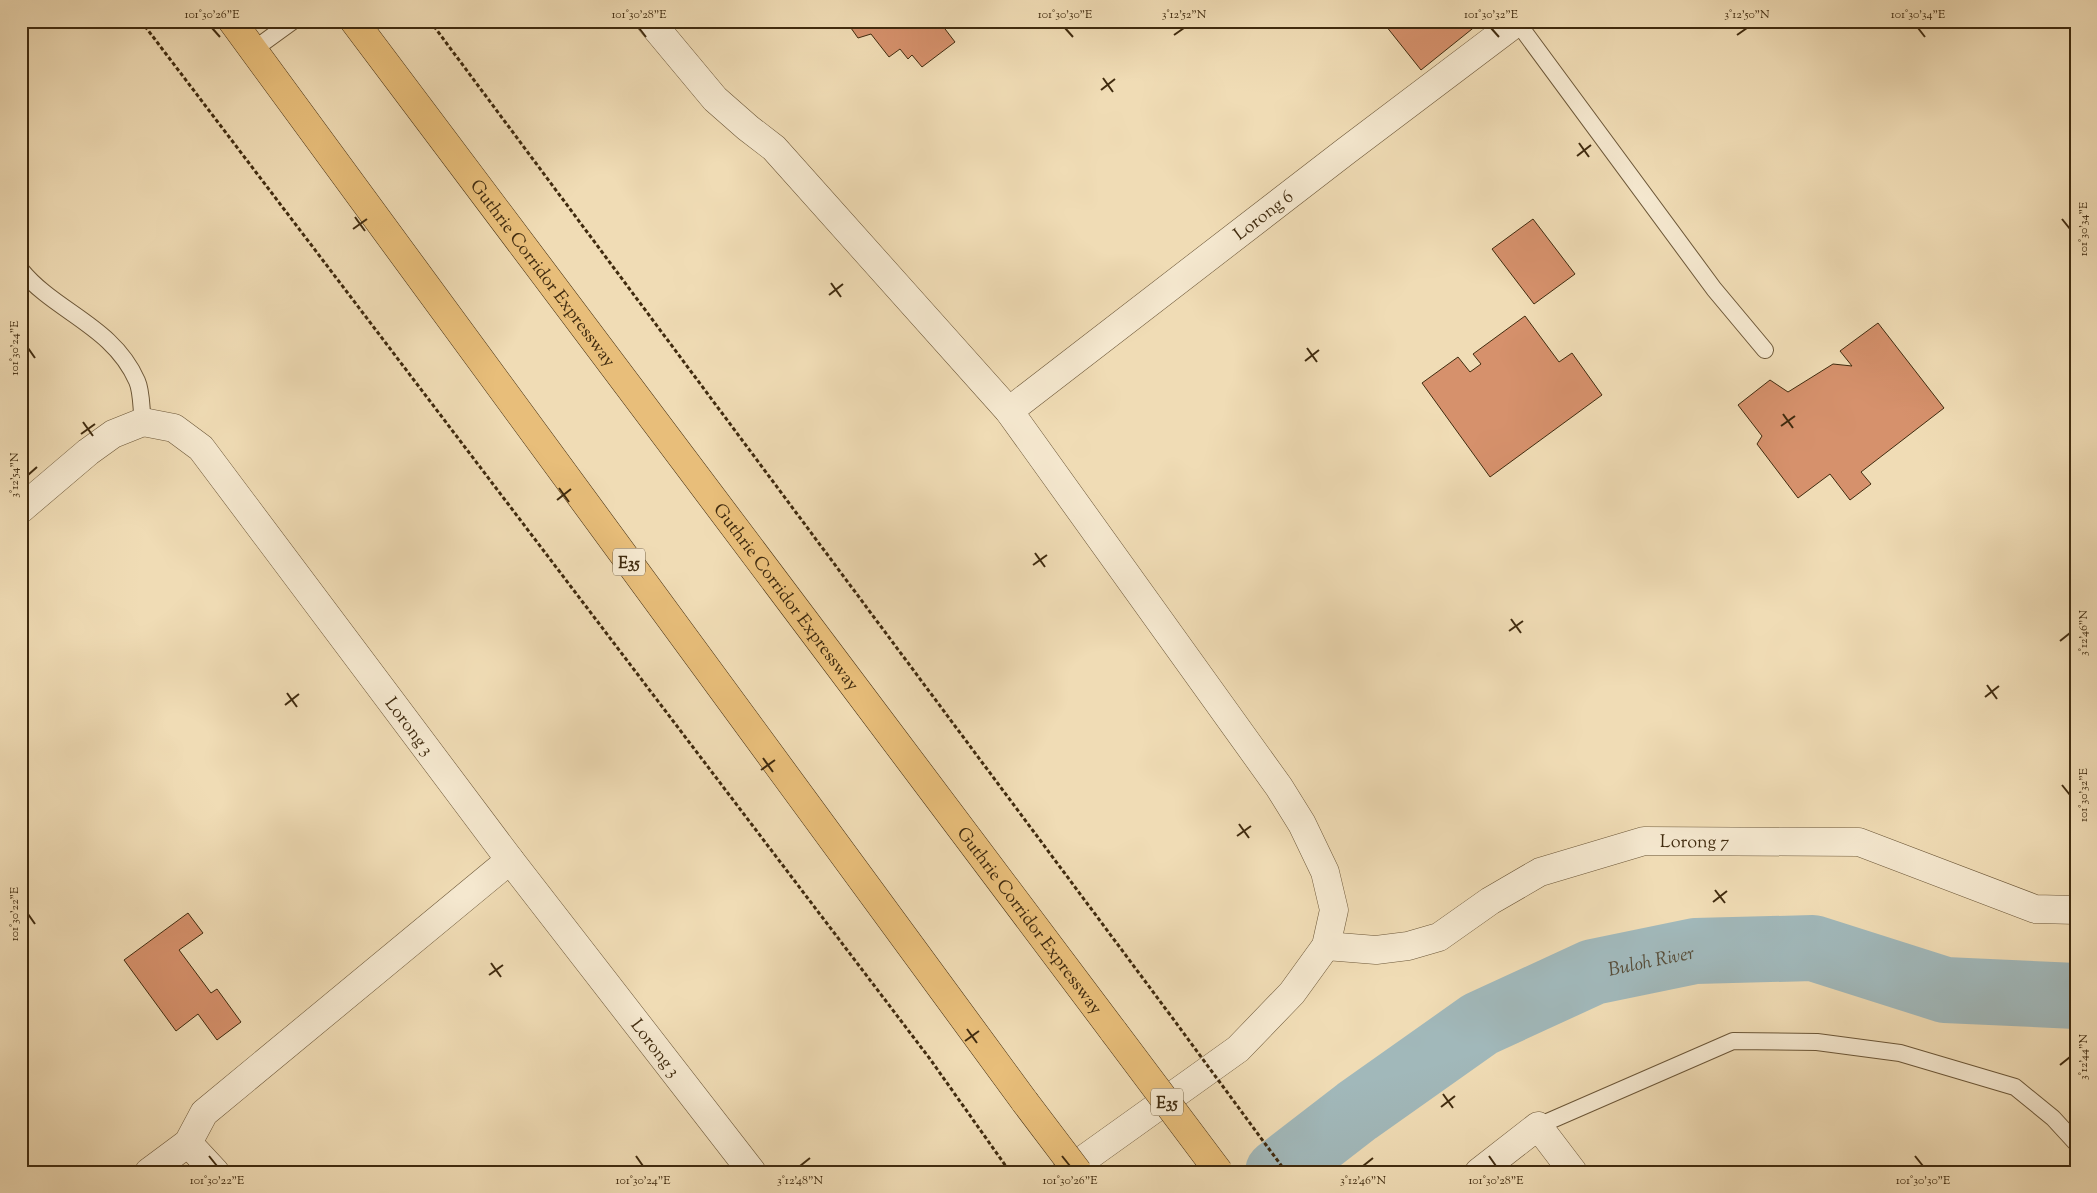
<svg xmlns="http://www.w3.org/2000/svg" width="2097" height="1193" font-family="'Sorts Mill Goudy',serif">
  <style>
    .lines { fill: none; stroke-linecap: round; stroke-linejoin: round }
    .river { stroke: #a1b8ba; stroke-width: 66 }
    .building { fill: #d6916c; stroke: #402b0f }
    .service-casing { stroke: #6c5738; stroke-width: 18 }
    .minor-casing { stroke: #6c5738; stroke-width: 29 }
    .motorway-casing { stroke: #402b0f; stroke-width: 29 }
    .path { stroke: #402b0f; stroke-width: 3; stroke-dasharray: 4 2.5; stroke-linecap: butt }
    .service { stroke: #f5e8cf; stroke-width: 16 }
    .minor { stroke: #f5e8cf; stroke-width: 28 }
    .motorway { stroke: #e8be7a; stroke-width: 28 }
    .motorway-bridge-casing { stroke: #402b0f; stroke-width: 29; stroke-linecap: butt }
    .path-bridge { stroke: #402b0f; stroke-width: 3; stroke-dasharray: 4 2.5; stroke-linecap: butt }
    .motorway-bridge { stroke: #e8be7a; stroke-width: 28 }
    .ticks { fill: none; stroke: #402b0f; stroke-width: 2 }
    .labels { text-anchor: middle; stroke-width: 5; stroke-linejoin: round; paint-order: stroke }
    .shield { fill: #f5e8cf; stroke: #766449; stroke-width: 1 }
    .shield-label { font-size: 16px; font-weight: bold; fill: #402b0f }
    .street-label { font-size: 18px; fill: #402b0f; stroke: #f5e8cf }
    .water-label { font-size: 19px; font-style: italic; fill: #584e3a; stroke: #f5e8cf }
    .neatline { fill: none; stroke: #402b0f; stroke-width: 2 }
    .ticks-label { font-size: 12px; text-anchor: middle; fill: #402b0f }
  </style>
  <rect width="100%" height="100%" fill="#f0dcb5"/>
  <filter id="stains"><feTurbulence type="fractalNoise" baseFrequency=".004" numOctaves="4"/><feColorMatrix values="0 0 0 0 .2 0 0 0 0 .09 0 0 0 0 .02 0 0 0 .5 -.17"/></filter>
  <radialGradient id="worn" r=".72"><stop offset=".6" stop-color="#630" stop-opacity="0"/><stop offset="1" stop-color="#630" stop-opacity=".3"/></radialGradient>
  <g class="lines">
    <path class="river" id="s1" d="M1278,1172L1357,1111L1480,1024L1593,972L1695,951L1813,948L1945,990L2076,996"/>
  </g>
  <path class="building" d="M846,21H947L942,25L955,42L922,67L912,55L908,59L900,49L889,57L871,34L858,38Z
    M1382,21H1482L1421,70Z
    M1533,219L1575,274L1534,304L1492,249Z
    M1525,316L1559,362L1572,353L1602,395L1490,477L1422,383L1458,357L1470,372L1481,364L1473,354Z
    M1878,323L1944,408L1861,472L1871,484L1850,500L1830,474L1798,498L1757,444L1762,436L1738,405L1770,380L1788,392L1833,364L1852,366L1840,351Z
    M188,913L203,933L179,950L211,993L217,989L241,1022L217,1040L198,1014L176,1031L124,960Z"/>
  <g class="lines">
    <g class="service-casing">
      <path id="service" d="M1517,22L1714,289L1765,350
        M253,50L293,21
        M21,270C55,312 113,326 137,381C142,392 141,410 143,422
        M1538,1126L1733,1041L1817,1042L1900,1053L2015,1087L2053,1118L2076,1143"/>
    </g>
    <g class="minor-casing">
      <g id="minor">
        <path d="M650,21L715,99L748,128L774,148L1009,411L1279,787L1302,824L1325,872L1334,910L1326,946L1292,993L1238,1049L1066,1172"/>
        <path id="s2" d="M1009,411L1346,151L1518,21"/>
        <path id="s3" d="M21,509L88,452L113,434L143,422L174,428L201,448L510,860L752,1172"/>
        <path id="s4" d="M1326,946L1376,950L1408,946L1439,937L1490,901L1540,872L1644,841L1859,842L2035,909L2076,910"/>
        <path d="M188,1143L215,1172"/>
        <path d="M149,1172L188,1143L204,1113L510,860"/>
        <path d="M1479,1172L1538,1126L1573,1172"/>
      </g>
    </g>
    <g class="motorway-casing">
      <g id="motorway">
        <path d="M232,21L1025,1102"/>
        <path id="s5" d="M354,21L1114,1032"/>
      </g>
    </g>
    <path class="path" d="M141,21L930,1059L1010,1172
      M430,21L1168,1012"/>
    <use href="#service" class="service"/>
    <use href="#minor" class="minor"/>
    <use href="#motorway" class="motorway"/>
    <g class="motorway-bridge-casing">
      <path id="motorway-bridge" d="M1114,1032L1219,1172
        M1025,1102L1078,1172"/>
    </g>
    <path class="path-bridge" d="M1168,1012L1286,1172"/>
    <use href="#motorway-bridge" class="motorway-bridge"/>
  </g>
  <path class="ticks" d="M212,28L220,37M639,28L646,37M1065,28L1073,37M1491,28L1499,37M1918,28L1925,37M1174,35L1184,28M1737,35L1747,28M1103,78L1113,92M1101,90L1115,79M1579,143L1589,157M1577,156L1591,145M355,217L365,231M2062,219L2070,229M353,229L367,219M831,283L841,297M829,295L843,284M28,348L35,358M1307,348L1317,362M1305,361L1319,350M1783,414L1793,428M83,422L93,436M1781,426L1795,416M81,434L95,424M28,475L37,467M559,488L569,502M557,500L571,489M1035,553L1045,567M1033,565L1047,555M1511,619L1521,633M1509,631L1523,621M2060,641L2070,633M1987,685L1997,699M287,693L297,707M1985,697L1999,686M285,705L299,694M763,758L773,772M761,770L775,760M2062,785L2070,795M1239,824L1249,838M1237,836L1251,826M1715,890L1725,903M1713,902L1727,891M28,914L35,924M491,963L501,977M489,975L503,965M967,1029L977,1043M965,1041L979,1031M2060,1065L2070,1057M1443,1094L1453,1108M1441,1107L1455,1096M209,1156L217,1166M636,1156L643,1166M1062,1156L1070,1166M1489,1156L1496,1166M1915,1156L1923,1166M800,1166L810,1158M1363,1166L1373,1158"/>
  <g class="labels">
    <g class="shield">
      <rect x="613" y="548.5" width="32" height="27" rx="4"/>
      <rect x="1151" y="1088.5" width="32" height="27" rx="4"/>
    </g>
    <g class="shield-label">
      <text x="629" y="568">E35</text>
      <text x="1167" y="1108">E35</text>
    </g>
    <g class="street-label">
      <text dy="6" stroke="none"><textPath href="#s2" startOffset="321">Lorong 6</textPath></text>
      <text dy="6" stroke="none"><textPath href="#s5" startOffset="315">Guthrie Corridor Expressway</textPath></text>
      <text dy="6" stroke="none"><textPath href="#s5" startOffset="720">Guthrie Corridor Expressway</textPath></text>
      <text dy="6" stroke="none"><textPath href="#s3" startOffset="564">Lorong 3</textPath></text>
      <text dy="6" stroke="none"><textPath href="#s4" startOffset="394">Lorong 7</textPath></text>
      <text dy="6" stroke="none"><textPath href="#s5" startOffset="1125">Guthrie Corridor Expressway</textPath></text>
      <text dy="6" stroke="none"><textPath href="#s3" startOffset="969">Lorong 3</textPath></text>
    </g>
    <g class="water-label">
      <text dy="7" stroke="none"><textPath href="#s1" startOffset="434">Buloh River</textPath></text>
    </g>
  </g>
  <rect width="2097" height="1193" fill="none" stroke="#f0dcb5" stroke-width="55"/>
  <rect x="28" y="28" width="2042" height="1138" class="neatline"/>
  <g class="ticks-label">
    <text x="212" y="18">101°30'26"E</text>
    <text x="639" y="18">101°30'28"E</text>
    <text x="1065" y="18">101°30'30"E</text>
    <text x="1184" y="18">3°12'52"N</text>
    <text x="1491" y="18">101°30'32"E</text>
    <text x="1747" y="18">3°12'50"N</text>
    <text x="1918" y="18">101°30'34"E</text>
    <text transform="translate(2083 229) rotate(-90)" y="4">101°30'34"E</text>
    <text transform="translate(14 348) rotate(-90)" y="4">101°30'24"E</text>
    <text transform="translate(14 475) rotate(-90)" y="4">3°12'54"N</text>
    <text transform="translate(2083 633) rotate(-90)" y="4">3°12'46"N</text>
    <text transform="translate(2083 795) rotate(-90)" y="4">101°30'32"E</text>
    <text transform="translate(14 914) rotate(-90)" y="4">101°30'22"E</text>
    <text transform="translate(2083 1057) rotate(-90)" y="4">3°12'44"N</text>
    <text x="217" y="1184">101°30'22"E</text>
    <text x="643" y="1184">101°30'24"E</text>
    <text x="800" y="1184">3°12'48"N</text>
    <text x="1070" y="1184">101°30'26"E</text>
    <text x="1363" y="1184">3°12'46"N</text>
    <text x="1496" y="1184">101°30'28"E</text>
    <text x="1923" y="1184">101°30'30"E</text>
  </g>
  <rect width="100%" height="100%" filter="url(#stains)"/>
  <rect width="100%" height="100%" fill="url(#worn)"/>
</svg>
